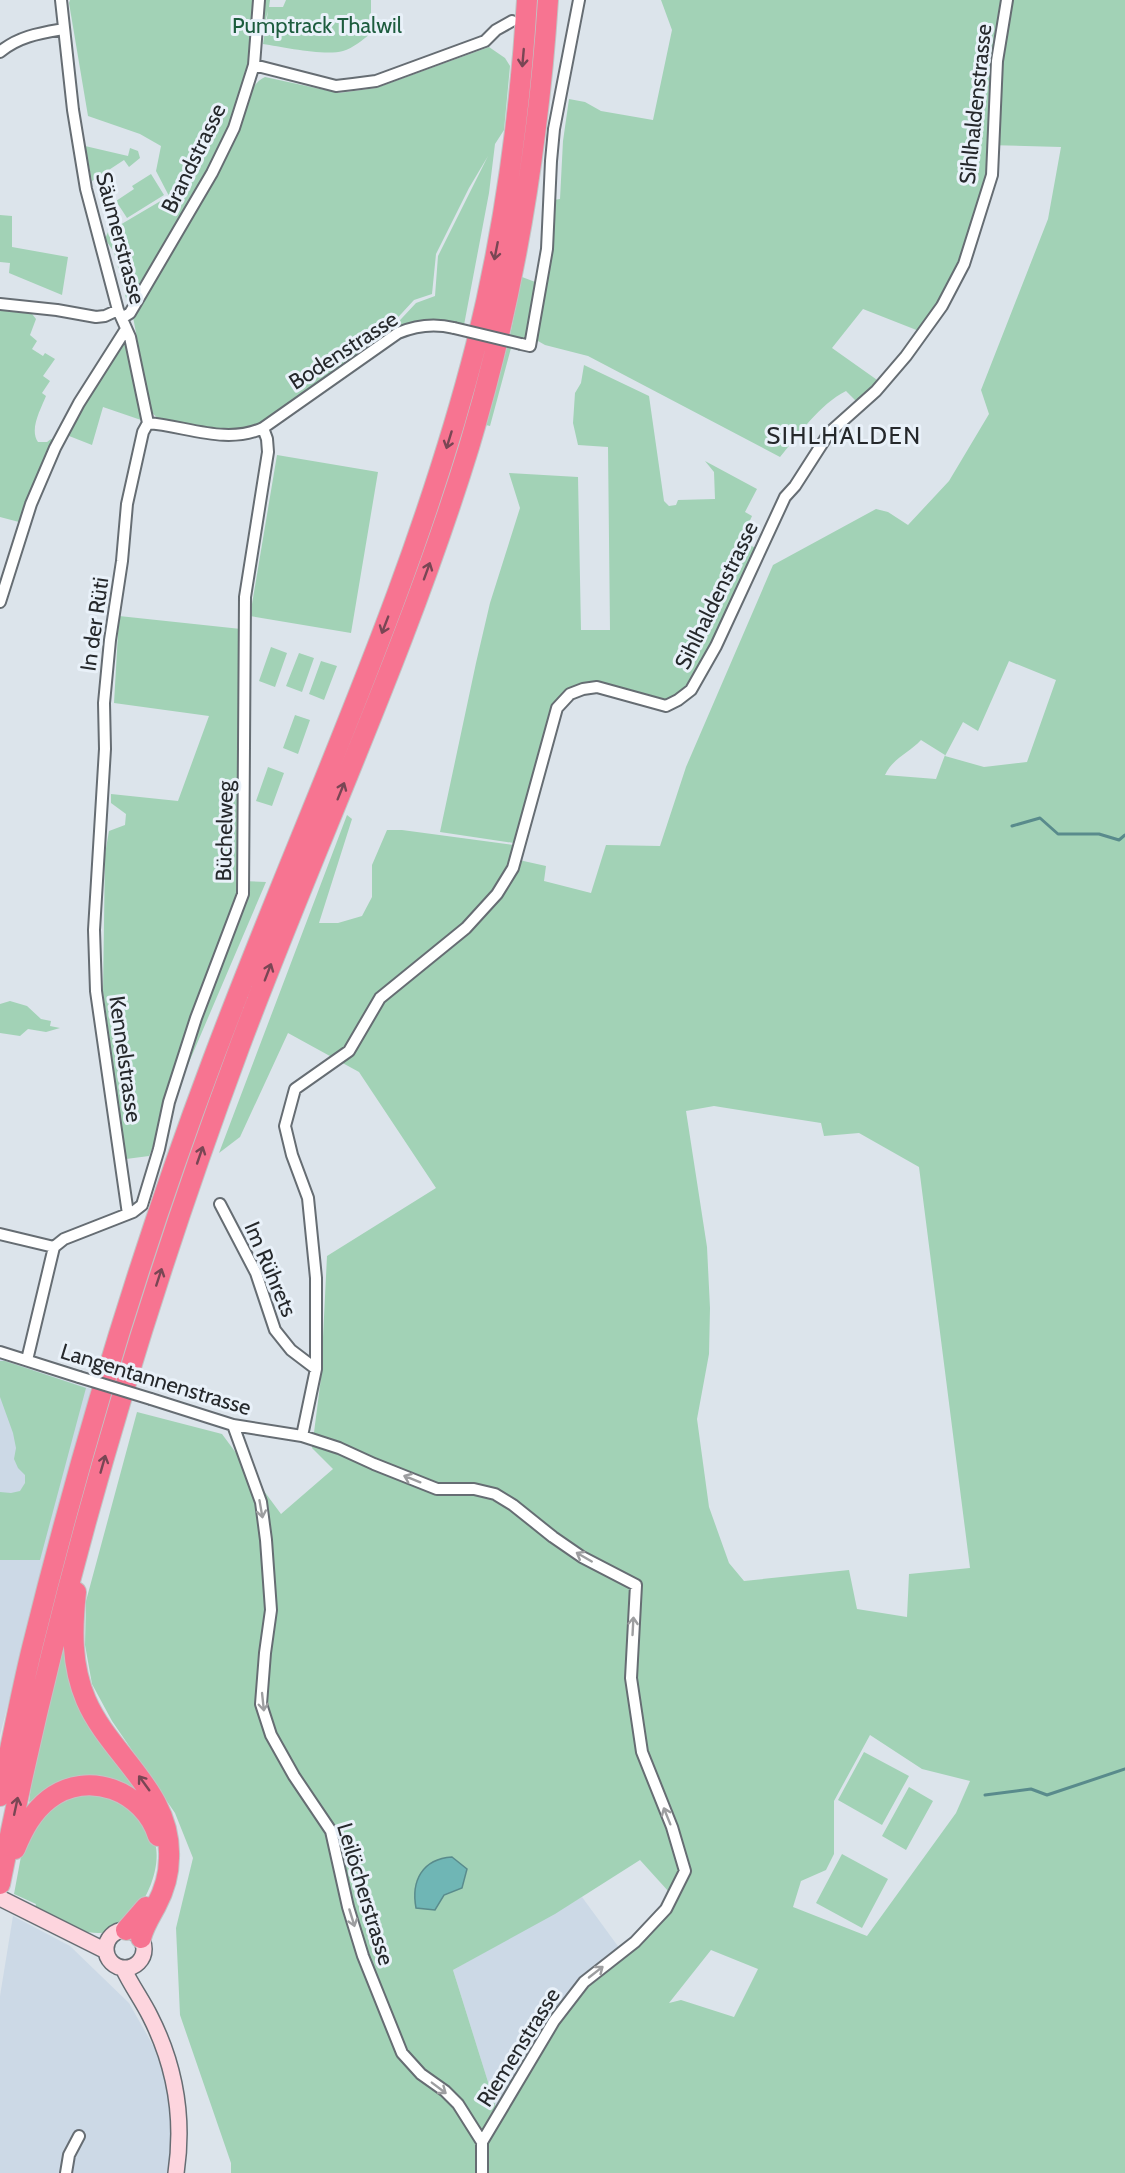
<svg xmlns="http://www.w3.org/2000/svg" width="1125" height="2173" font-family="Cabin,sans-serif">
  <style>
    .built { fill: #ccd9e6 }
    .green { fill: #a2d2b6; fill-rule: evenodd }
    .water { fill: #6fb6b5; stroke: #598b8c; stroke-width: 1.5 }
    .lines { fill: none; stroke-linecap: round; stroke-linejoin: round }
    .stream { stroke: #598b8c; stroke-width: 3 }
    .street-casing { stroke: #666d73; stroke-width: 14 }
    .secondary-casing { stroke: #666d73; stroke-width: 18 }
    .highway-casing { stroke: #c2c3c4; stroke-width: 22 }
    .street { stroke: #fff; stroke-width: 10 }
    .secondary { stroke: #fdd5de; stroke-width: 15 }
    .highway { stroke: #f77491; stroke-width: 20 }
    .street-bridge-casing { stroke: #666d73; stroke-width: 14; stroke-linecap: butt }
    .street-bridge { stroke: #fff; stroke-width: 10 }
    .oneway { stroke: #794654 }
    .oneway2 { stroke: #9d9ea0 }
    .labels { text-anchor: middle; stroke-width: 6; stroke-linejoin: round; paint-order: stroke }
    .park-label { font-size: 22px; fill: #1d5c3e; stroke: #e9f1f9 }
    .street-label { font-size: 22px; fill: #25282b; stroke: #e9f1f9 }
    .neighbourhood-label { font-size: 24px; letter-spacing: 1.5px; fill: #25282b; stroke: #e9f1f9 }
  </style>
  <rect width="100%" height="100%" fill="#dce4eb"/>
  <path class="built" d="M0,1359L91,1389L0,1735Z
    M582,1897L620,1949L499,2117L453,1970Z
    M13,1916L70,1946L129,2003L163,2063L170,2099L171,2156L168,2173H0V1996Z"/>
  <path class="green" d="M70,0H270L269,7H283L286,0H371V33C363,40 353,48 343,51C324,56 283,47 263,44L268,11L239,117L186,213L127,302L114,252L105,239L108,232L169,196L156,171L161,146L140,134L88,116L69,3Z
    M661,0H1125V2173H231V2163L180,2015L176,1928L193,1858L175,1813L112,1721L92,1684L85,1645L86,1601L137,1412L222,1434L281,1514L333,1469L312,1448L321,1378L327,1256L436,1188L359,1072L288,1033L240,1137L219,1153L347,815L352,819L319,923H338L362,916L372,897V865L387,830H402L521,846L519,860L546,866L544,881L591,893L606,845L660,846L686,767L773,565L876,509L888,512L908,525L949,481L989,414L981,390L1048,219L1061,147L987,145V178L960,262L938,304L919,331L863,309L832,348L880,382L857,402L846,391C819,405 800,433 780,457L588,356L545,345L538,341L537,336L554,200L560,199L563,141L569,99L585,102L601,111L653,120L672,30ZM1009,661L1056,680L1027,762L984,767L945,756L963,722L978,731ZM921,740L945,755L936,779L885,775C893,758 909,753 921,740ZM714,1106L821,1123L824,1136L859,1133L919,1167L970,1568L909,1574L907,1617L857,1609L849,1570L744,1581L729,1563L709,1507L697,1419L709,1354L710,1308L707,1247L686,1111ZM870,1735L922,1769L970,1781L956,1813L867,1936L793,1907L801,1881L826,1870L834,1854V1801ZM452,1858L467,1870L462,1888L444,1895ZM640,1860L669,1892L664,1906L591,1979L557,2026L499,2117L453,1970L555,1914ZM711,1950L758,1969L734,2017L681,2000L669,2003Z
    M489,47L505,58L510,66L504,130L495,144L489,193L464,325C437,320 413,319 388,333L416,303L435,296L438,256L488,156L469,188L436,254L432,294L414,300L378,339L263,424L244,432H221L161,421L151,412L133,317L223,164C227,155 233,146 236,137C242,120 246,85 265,77L339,93L376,88Z
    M85,146L128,156L130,148L138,151L140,158L129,167L124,160L92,181Z
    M151,174L164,195L127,218L116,201L134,189L132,186Z
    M0,215L12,216V247L68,257L62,295L9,273L10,263L0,262Z
    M522,277L538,283L526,339L510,335Z
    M0,308L29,310L36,319L30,335L37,341L32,349L43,356L45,353L55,359L43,376L50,381L42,393L46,396C41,409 29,429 38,442H47L51,439L53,440L40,467L19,522L0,517Z
    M125,339L127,342L141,420L103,407L92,445L64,434Z
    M507,347L511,348L490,426L486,425Z
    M584,365L649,396L664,501L669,506L676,505L678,500L715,499L714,472L705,461L757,489L745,512L752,516L742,538L745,544L757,548L695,679L677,698L665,700L648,698L598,684L563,696L514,843L440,832L476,663L490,603L520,508L509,473L578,477L581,630H610L608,447L578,445L573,423L575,393L581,383Z
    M277,455L378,472L351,633L250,616Z
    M119,616L241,629L240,881L266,882L149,1156L126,1159L103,992L105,854L109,831L125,825L126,814L111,803V794L178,801L209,716L114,703Z
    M271,647L287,653L275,687L259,681Z
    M299,653L314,658L302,692L286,686Z
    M321,661L337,666L324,700L309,694Z
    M295,715L310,720L298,754L283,748Z
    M268,767L284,773L272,806L256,801Z
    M10,1001L27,1006L41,1019L51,1021L50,1026L60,1028L46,1032L28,1029L20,1036L0,1033V1004Z
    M0,1361H5L86,1388L40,1560H0V1492L11,1493L20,1491L25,1483V1475L18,1468L14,1459L16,1448L13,1433L0,1397Z
    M68,1623L74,1681L151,1801L135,1793L39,1796L29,1802L33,1771Z
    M864,1752L909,1776L882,1825L838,1800Z
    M909,1787L933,1801L906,1850L882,1836Z
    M86,1791L130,1804C138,1816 151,1830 155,1843C164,1875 134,1932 100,1933C77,1934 54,1918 35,1908L36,1904L14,1894L22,1851L47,1809Z
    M842,1854L888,1879L862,1928L816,1903Z"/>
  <path class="water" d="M452,1857L467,1869L462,1888L444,1895L435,1910L416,1908C411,1881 422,1859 452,1857Z"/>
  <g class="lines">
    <path class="stream" d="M1012,826L1040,818L1058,834H1099L1119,840L1125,835
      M985,1795L1031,1789L1047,1795L1125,1769"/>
    <g class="street-casing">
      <path id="street" d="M61,0L73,110L86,189L118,310L130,337L148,423
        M0,52C19,36 41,33 64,29
        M254,65L336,86L353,84L376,81L485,41L496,30L512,21
        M0,304L57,310L96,317L105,316L118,310
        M122,318L130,313L212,173L234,128L254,65L259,0
        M521,344L530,346L547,249L551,161L554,129L579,0
        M148,423C186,426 226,445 263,428L398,333C417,325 434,323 454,328
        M0,602L31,504L55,448L79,403L126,329
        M220,1204L256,1273L275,1330L291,1350L316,1369
        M128,1214L96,991L94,930L105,749L104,703L110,640L122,561L127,504L143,432L148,423
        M0,1234L54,1247
        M0,1352L79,1377
        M27,1360L54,1247L64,1239L133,1212L142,1205L159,1149L169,1102L196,1018L243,894L245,597L268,452L267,439L263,428
        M151,1399L233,1425L302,1436L339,1448L374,1464L437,1489H474L495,1494L513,1505L553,1537L582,1557L636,1585L631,1678L642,1752L672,1827L685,1871L666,1909L635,1942L584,1982L554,2021L482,2142
        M233,1425L261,1502L266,1540L271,1610L265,1653L261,1704L271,1735L294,1776L331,1831L348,1907L363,1956L402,2053L421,2074L445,2091L458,2104L482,2142
        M302,1436L316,1369V1278L308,1198L292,1155L285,1126L295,1089L349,1051L380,998L466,928L497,894L513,868L557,708L570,694L583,689L597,687L666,706L678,700L691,690L716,646L785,497L795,486L829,433L876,391L906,356L942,306L964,264L992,175L997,61L1007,0
        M482,2142V2173
        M66,2173L69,2155L79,2136"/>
    </g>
    <g class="secondary-casing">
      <path id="secondary" d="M0,1898L106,1951
        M106 1949a19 19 0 1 1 38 0a19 19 0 1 1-38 0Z
        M123,1968C131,1985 142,2000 150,2016C175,2065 184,2119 176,2173"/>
    </g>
    <g class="highway-casing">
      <path id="highway" d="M76,1592C72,1629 71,1665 86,1700C110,1756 172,1791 169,1858C169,1874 164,1891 156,1906C150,1917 144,1926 141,1938
        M0,1796C11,1747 20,1697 32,1648C81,1450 140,1253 212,1062C301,824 413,592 476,345C504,232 520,116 527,0
        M15,1849C23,1830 32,1812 49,1799C88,1769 144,1791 158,1836
        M0,1884C57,1599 138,1320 239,1048C314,847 406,652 469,447C513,301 538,152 548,0
        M126,1930L146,1907"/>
    </g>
    <use href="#street" class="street"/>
    <use href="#secondary" class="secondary"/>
    <use href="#highway" class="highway"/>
    <g class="street-bridge-casing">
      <path id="street-bridge" d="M454,328L521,344
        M79,1377L151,1399"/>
    </g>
    <use href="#street-bridge" class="street-bridge"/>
  </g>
  <defs><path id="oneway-shaft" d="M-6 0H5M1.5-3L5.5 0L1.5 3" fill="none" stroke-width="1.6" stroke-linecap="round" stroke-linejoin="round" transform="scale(1.5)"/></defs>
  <g class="oneway">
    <use href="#oneway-shaft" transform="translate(523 58) rotate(95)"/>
    <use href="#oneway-shaft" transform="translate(496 251) rotate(101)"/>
    <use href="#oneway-shaft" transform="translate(449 440) rotate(107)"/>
    <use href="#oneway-shaft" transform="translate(427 571) rotate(-70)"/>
    <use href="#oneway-shaft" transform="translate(385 625) rotate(111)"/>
    <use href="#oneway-shaft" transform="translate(341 791) rotate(-68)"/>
    <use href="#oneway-shaft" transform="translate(268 972) rotate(-69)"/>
    <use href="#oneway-shaft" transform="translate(200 1155) rotate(-71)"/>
    <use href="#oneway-shaft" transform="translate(159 1277) rotate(-72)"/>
    <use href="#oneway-shaft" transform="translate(103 1464) rotate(-74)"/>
    <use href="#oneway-shaft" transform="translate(144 1783) rotate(-126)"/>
    <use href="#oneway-shaft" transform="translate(16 1806) rotate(-78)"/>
  </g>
  <g class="oneway2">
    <use href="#oneway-shaft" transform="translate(412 1479) rotate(-158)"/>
    <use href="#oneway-shaft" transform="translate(261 1509) rotate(80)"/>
    <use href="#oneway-shaft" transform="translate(584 1557) rotate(-150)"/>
    <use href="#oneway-shaft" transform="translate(633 1626) rotate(-87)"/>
    <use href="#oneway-shaft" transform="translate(263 1702) rotate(84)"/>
    <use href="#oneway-shaft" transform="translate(667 1816) rotate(-112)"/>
    <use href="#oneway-shaft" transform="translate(352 1918) rotate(73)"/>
    <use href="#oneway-shaft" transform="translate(596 1972) rotate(-38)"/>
    <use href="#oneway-shaft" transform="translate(439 2088) rotate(37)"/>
  </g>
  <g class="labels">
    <g class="park-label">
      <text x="317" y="33">Pumptrack Thalwil</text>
    </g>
    <g class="street-label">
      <text transform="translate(975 104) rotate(-84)" y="8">Sihlhaldenstrasse</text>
      <text transform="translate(193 158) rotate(-64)" y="8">Brandstrasse</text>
      <text transform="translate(121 238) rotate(75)" y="8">Säumerstrasse</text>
      <text transform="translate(343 350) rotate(-33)" y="8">Bodenstrasse</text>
      <text transform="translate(716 595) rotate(-64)" y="8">Sihlhaldenstrasse</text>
      <text transform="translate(94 624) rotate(-82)" y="8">In der Rüti</text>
      <text transform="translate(224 831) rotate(-89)" y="8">Büchelweg</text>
      <text transform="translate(126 1059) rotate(82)" y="8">Kennelstrasse</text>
      <text transform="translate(271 1269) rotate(67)" y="8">Im Rührets</text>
      <text transform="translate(156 1379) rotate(17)" y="8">Langentannenstrasse</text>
      <text transform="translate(366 1894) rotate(73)" y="8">Leilöcherstrasse</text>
      <text transform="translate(518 2047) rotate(-58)" y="8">Riemenstrasse</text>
    </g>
    <g class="neighbourhood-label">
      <text x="844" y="444">SIHLHALDEN</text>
    </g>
  </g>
</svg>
